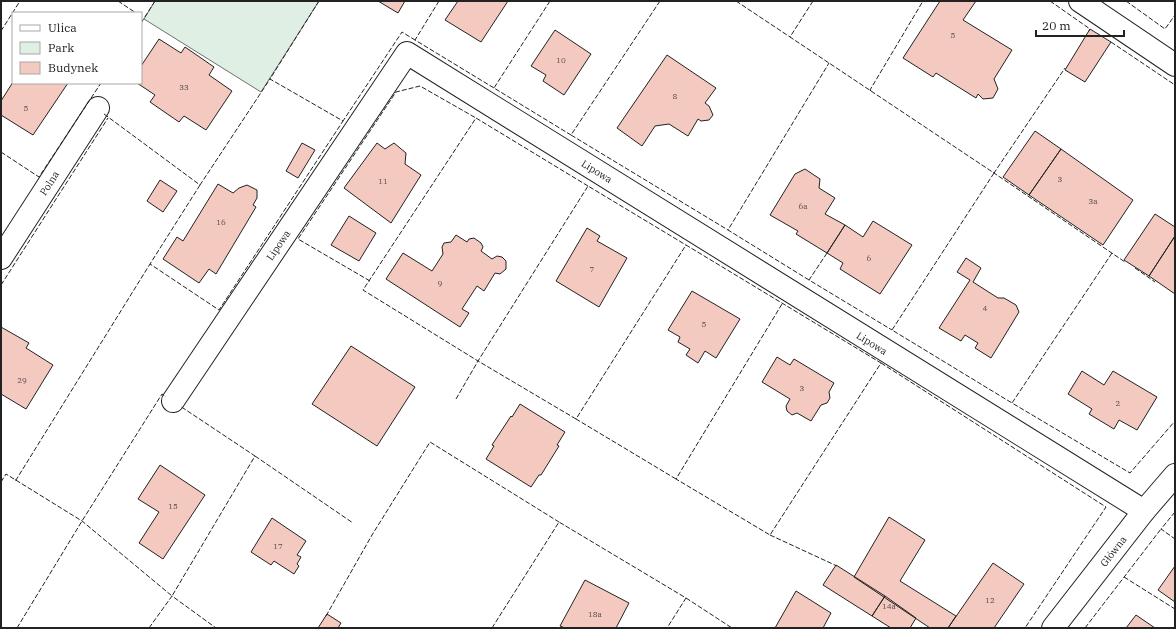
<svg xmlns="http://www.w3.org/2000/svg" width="1176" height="629" font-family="'IBM Plex Serif',serif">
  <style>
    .green { fill: #e0efe3; stroke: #6f6f6f }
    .building { fill: #f3c9c0; stroke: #222 }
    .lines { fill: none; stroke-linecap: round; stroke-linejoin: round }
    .street-casing { stroke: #222; stroke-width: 24 }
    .secondary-casing { stroke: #222; stroke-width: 24 }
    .street { stroke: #fff; stroke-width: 22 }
    .secondary { stroke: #fff; stroke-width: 22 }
    .fence { stroke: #222; stroke-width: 1; stroke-dasharray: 5 2; stroke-linecap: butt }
    .labels { text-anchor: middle; stroke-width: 3; stroke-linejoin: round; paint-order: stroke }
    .number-label { font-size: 8px; fill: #564c4a }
    .street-label { font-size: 10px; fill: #222; stroke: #fff }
  </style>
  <rect width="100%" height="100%" fill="#fff"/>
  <path class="green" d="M155,1H319L261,92L144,19Z"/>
  <path class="building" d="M378,1H405L398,13Z
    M458,1H508L481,42L445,20Z
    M940,1H976L963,20L1012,50L994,79L998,89L993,98L983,99L978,94L976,98L936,73L933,77L903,58Z
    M1090,29L1111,42L1085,82L1065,70Z
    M555,30L591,54L564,95L543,81L546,75L531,66Z
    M159,39L181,53L185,47L214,67L209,75L232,91L206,130L184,116L179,122L150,102L155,95L137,83H141V66Z
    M667,55L716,88L705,103L709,106L713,115L709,120L701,121L698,119L688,136L669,124L655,126L642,146L617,128Z
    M13,82V83H68L33,135L1,115V101Z
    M1035,131L1061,149L1029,195L1003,177Z
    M302,143L315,150L298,178L286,171Z
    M377,143L385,149L394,143L406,153L405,164L421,175L391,223L344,188Z
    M1061,149L1133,200L1103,245L1029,195Z
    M805,169L820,179L819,188L835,198L825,214L845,225L827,253L796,234L798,231L770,215L795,174Z
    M160,180L177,191L163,212L147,201Z
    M218,184L233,193L239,188L247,185L257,190V198L253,205L256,207L216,274L209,269L199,283L163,259L177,237L183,241Z
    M1155,214L1175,227V236L1149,276L1124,260Z
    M349,216L376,233L359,261L331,245Z
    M873,221L912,245L880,294L840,269L843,263L827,253L845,225L863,237Z
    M587,228L600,236L597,241L627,258L599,307L556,281Z
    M456,235L467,242L469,239L474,238L481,243L483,247L481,251L492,259L497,256L502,257L506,261V269L500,274L495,273L484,291L477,286L462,309L469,313L460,327L386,279L403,253L432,271L443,254L442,247L444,243L451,242Z
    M1175,236V294L1149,276Z
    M966,258L981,268L973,282L998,298H1004L1016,305L1019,312L991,358L975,348L978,343L965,335L961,341L939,328L970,280L957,272Z
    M692,291L740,319L716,358L705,351L698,363L686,355L690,349L678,342L680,337L668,330Z
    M1,327L29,343L26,348L53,365L26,409L1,394Z
    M351,346L415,387L377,446L312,404Z
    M777,357L790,365L794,359L834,383L829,392L830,398L827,403L821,405L811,421L797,413L792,415L787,411L786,406L790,399L762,382Z
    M1082,371L1104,385L1113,371L1157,397L1137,430L1119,420L1114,429L1089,414L1092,409L1068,394Z
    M520,404L565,432L557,445L559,446L541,475H539L531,487L486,459L494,446L492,445L511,416L512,417Z
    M160,465L205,495L163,559L139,543L159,512L138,499Z
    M889,517L925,540L900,581L956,616L948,628H930L854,577Z
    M272,518L306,541L297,555L301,557L297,564L299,566L294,574L274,561L271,565L251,552Z
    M993,563L1024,584L994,628H948Z
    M836,565L885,596L872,616L823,585Z
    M1175,566V602L1158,590Z
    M585,580L629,603L616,628H565L560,626Z
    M796,591L831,613L823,628H775Z
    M885,596L916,618L910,628H891L872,616Z
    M327,614L341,623L338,628H318Z
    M1136,615L1155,628H1126Z"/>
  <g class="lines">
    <g class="street-casing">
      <path id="street" d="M1080,1L1175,65
        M1,258L98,108
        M173,401L407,53L1144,511"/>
    </g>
    <g class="secondary-casing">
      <path id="secondary" d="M1053,628L1144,511L1175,475"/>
    </g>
    <use href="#street" class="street"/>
    <use href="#secondary" class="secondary"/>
    <path class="fence" d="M118,1L136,13
      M319,1L270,79L343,121L402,32L415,40
      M439,1L415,40L494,88
      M550,1L494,88L571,135
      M660,1L571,135L728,230
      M736,1L790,37
      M813,1L790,37L994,173L1065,68
      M1050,1L1090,29L1089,31
      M1126,1L1165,29L1175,15
      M141,23L155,1
      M1,31L20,1
      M1111,42L1175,85
      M871,91L870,90L923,1
      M104,114L200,185L270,79
      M1,152L39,177L101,83
      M995,172L994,173L1125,262
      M994,173L892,330L1012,403
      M200,185L150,264L219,310L343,121
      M827,253L809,280L892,330
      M1112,253L1012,403L1130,473L1175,421
      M1135,268L1155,282
      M809,280L728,230L829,63
      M370,281L298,239L396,92L420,86L476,118
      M1,285L108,118
      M881,363L1106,507L1025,628
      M456,399L478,361L363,290L476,118L588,186
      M576,419L478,361L588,186L686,245
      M255,456L353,523
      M676,479L576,419L686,245L881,363L770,535L676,479L782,304
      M15,480H16L150,264
      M1,482L6,474L82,521L172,596L255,456L180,406
      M1175,512L1161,529L1175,539
      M770,535L837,566
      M1124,577L1175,609
      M686,598L732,628
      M326,616L372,535L430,442L559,522
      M17,628L82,521L162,394L166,397
      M149,628L172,596L216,628
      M492,628L559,522L686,598L667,628
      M1085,628L1161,529"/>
  </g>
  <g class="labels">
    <g class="number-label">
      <text x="953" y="38">5</text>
      <text x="561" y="63">10</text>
      <text x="184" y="90">33</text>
      <text x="675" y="99">8</text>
      <text x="26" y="111">5</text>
      <text x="1060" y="182">3</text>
      <text x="383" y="184">11</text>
      <text x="1093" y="204">3a</text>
      <text x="803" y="209">6a</text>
      <text x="221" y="225">16</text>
      <text x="869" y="261">6</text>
      <text x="592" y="272">7</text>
      <text x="440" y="286">9</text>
      <text x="985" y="311">4</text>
      <text x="704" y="327">5</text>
      <text x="22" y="383">29</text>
      <text x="802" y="391">3</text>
      <text x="1118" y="406">2</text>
      <text x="173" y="509">15</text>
      <text x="278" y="549">17</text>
      <text x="990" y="603">12</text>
      <text x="889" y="609">14a</text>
      <text x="595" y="617">18a</text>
    </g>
    <g class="street-label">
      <text transform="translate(597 171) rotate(32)" y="4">Lipowa</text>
      <text transform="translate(49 183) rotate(-57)" y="4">Polna</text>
      <text transform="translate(278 245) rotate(-56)" y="4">Lipowa</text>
      <text transform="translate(872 343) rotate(32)" y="4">Lipowa</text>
      <text transform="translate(1113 551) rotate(-52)" y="4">Główna</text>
    </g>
  </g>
  <rect width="1176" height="629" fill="none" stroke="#222222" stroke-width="4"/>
  <rect x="12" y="12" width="130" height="72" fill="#ffffff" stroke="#a7a7a7"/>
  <rect x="20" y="25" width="20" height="6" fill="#ffffff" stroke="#a7a7a7"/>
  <text x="48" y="32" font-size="12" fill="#222222">Ulica</text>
  <rect x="20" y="42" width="20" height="12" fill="#e0efe3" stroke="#a7a7a7"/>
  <text x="48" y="52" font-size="12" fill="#222222">Park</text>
  <rect x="20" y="62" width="20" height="12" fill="#f3c9c0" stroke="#a7a7a7"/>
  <text x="48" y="72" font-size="12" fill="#222222">Budynek</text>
  <path d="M1036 30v6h88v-6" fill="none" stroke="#222222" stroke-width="2"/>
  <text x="1042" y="30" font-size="12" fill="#222222" stroke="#ffffff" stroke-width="3" paint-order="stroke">20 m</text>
</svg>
